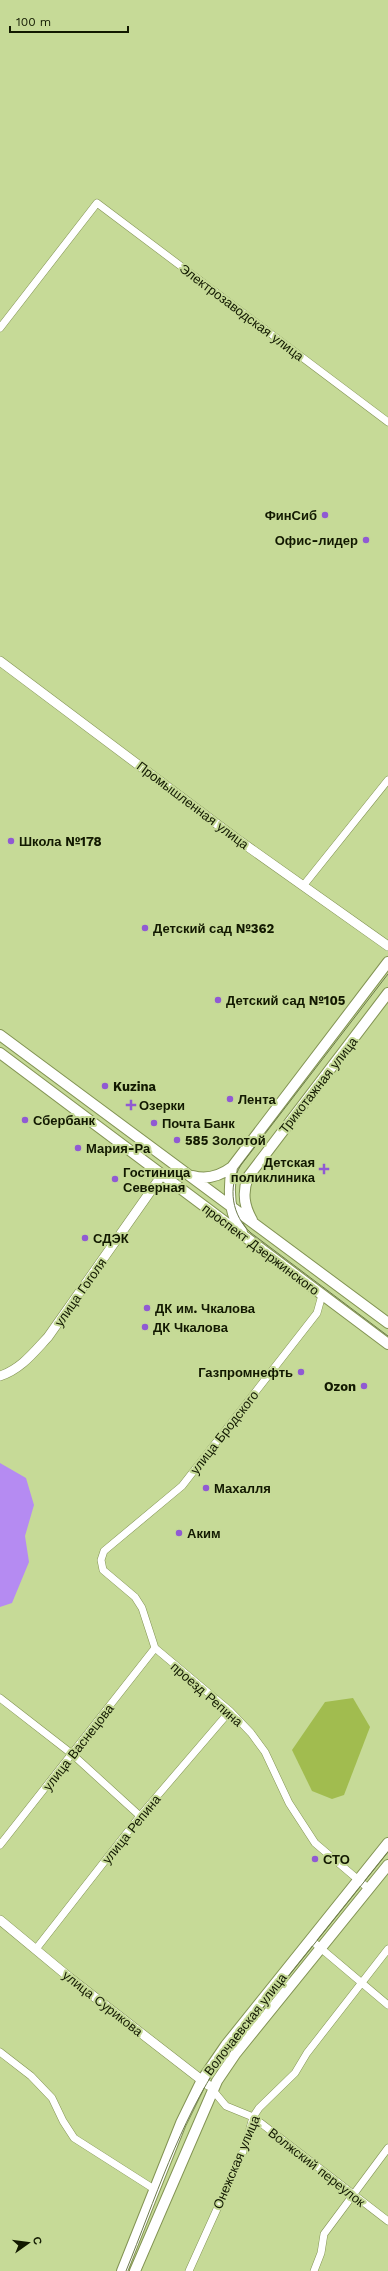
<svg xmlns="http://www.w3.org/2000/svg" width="388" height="2271" font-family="'Work Sans',sans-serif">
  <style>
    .green { fill: #a1bc4f }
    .water { fill: #b58bf2 }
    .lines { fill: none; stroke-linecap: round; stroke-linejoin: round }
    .minor-casing { stroke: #829353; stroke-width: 8 }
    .tertiary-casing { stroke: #829353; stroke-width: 10 }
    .secondary-casing { stroke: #829353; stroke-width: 12 }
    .minor { stroke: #fff; stroke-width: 7 }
    .tertiary { stroke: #fff; stroke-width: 9 }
    .secondary { stroke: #fff; stroke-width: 10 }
    .tram { stroke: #6b794b; stroke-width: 1 }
    .poi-dot { fill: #905ad3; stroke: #c6da97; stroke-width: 1.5 }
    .labels { text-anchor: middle; stroke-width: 4; stroke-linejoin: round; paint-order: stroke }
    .street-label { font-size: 13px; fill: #121901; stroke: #c6da97 }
    .poi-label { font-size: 13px; font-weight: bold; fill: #121901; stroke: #c6da97; text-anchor: start }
  </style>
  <rect width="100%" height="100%" fill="#c6da97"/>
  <path class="green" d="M353,1698L370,1727L344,1795L332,1799L312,1791L292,1750L325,1702Z"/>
  <path class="water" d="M0,1463L26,1478L34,1505L25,1536L29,1562L12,1603L0,1607Z"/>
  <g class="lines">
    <g class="minor-casing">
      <path id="minor" d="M0,328L97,203L388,422
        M303,886L388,780
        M322,1295L317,1313L182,1486L104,1551L101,1560L103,1570L135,1597L142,1608L155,1648L230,1711L251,1733L265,1752L289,1803L315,1843L369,1889
        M0,1698L72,1754L140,1816
        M0,1845L155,1648
        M311,1940L388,2005
        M36,1949L140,1816L230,1711
        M0,2052L31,2076L52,2098L63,2121L74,2138L154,2189
        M211,2088L226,2106L253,2117L388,2221
        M189,2271L245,2147L253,2117L259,2108L295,2073L307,2053L388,1949
        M314,2271L321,2253L324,2234L388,2148"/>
    </g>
    <g class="tertiary-casing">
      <path id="tertiary" d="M0,661L237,839L388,946
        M0,1376C21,1369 33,1353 48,1337L162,1175
        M0,1920L70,1978L208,2085"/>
    </g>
    <g class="secondary-casing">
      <path id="secondary" d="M0,1035L388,1323
        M0,1053L388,1344
        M232,1167C228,1190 228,1213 242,1232
        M193,1176C208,1180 220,1176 232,1167L388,962
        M252,1220C244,1206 242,1193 248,1177L388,993
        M122,2271L181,2123L202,2080L226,2045L388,1843
        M135,2271L217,2081L236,2053L388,1865"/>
    </g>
    <use href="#minor" class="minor"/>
    <use href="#tertiary" class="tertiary"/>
    <use href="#secondary" class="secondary"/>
    <path class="tram" d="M388,974L241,1165C227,1187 232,1216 251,1233L388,1336
      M126,2271C155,2200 179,2123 222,2059L388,1852"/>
  </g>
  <g class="poi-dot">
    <circle cx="325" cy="515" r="4"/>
    <circle cx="366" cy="540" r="4"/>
    <circle cx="11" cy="841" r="4"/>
    <circle cx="145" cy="928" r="4"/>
    <circle cx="218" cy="1000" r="4"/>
    <circle cx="105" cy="1086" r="4"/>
    <circle cx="230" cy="1099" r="4"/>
    <path d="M129 1099h4v4h4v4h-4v4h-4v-4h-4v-4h4z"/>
    <circle cx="25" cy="1120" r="4"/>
    <circle cx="154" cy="1123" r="4"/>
    <circle cx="177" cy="1140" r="4"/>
    <circle cx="78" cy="1148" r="4"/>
    <path d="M322 1163h4v4h4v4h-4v4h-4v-4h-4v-4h4z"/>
    <circle cx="115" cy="1179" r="4"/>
    <circle cx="85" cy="1238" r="4"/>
    <circle cx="147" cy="1308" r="4"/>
    <circle cx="145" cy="1327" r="4"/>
    <circle cx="301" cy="1372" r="4"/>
    <circle cx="364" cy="1386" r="4"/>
    <circle cx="206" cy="1488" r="4"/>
    <circle cx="179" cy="1533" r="4"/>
    <circle cx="315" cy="1859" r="4"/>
  </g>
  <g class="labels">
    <g class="street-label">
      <text transform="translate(242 312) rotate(37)" y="5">Электрозаводская улица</text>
      <text transform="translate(193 805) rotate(37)" y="5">Промышленная улица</text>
      <text transform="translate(318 1085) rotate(-52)" y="5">Трикотажная улица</text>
      <text transform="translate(261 1249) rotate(37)" y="5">проспект Дзержинского</text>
      <text transform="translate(80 1292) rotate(-55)" y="5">улица Гоголя</text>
      <text transform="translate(224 1432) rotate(-52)" y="5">улица Бродского</text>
      <text transform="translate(207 1694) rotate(41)" y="5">проезд Репина</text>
      <text transform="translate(78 1747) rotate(-52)" y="5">улица Васнецова</text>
      <text transform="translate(131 1829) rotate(-51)" y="5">улица Репина</text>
      <text transform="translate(103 2003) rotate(38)" y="5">улица Сурикова</text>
      <text transform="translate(245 2024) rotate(-52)" y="5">Волочаевская улица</text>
      <text transform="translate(236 2162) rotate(-67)" y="5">Онежская улица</text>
      <text transform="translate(317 2167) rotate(38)" y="5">Волжский переулок</text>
    </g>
    <g class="poi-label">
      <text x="317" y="520" text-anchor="end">ФинСиб</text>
      <text x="358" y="545" text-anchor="end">Офис-лидер</text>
      <text x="19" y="846">Школа №178</text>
      <text x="153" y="933">Детский сад №362</text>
      <text x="226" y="1005">Детский сад №105</text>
      <text x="113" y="1091">Kuzina</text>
      <text x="238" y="1104">Лента</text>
      <text x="139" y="1110">Озерки</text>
      <text x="33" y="1125">Сбербанк</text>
      <text x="162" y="1128">Почта Банк</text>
      <text x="185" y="1145">585 Золотой</text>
      <text x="86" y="1153">Мария-Ра</text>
      <text x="315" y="1167" text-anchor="end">Детская<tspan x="315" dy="15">поликлиника</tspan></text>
      <text x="123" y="1177">Гостиница<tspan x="123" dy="15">Северная</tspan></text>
      <text x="93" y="1243">СДЭК</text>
      <text x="155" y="1313">ДК им. Чкалова</text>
      <text x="153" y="1332">ДК Чкалова</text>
      <text x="293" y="1377" text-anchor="end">Газпромнефть</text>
      <text x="356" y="1391" text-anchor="end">Ozon</text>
      <text x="214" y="1493">Махалля</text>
      <text x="187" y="1538">Аким</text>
      <text x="323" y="1864">СТО</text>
    </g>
  </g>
  <g transform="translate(28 2243) rotate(76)" stroke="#c6da97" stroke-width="3" paint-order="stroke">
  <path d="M0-3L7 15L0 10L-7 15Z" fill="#121901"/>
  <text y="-6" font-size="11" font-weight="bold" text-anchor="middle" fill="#121901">С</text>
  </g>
  <path d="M10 26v6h118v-6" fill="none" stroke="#121901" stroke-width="2"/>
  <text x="16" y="26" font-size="12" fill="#121901" stroke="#c6da97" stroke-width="3" paint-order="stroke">100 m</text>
</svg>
